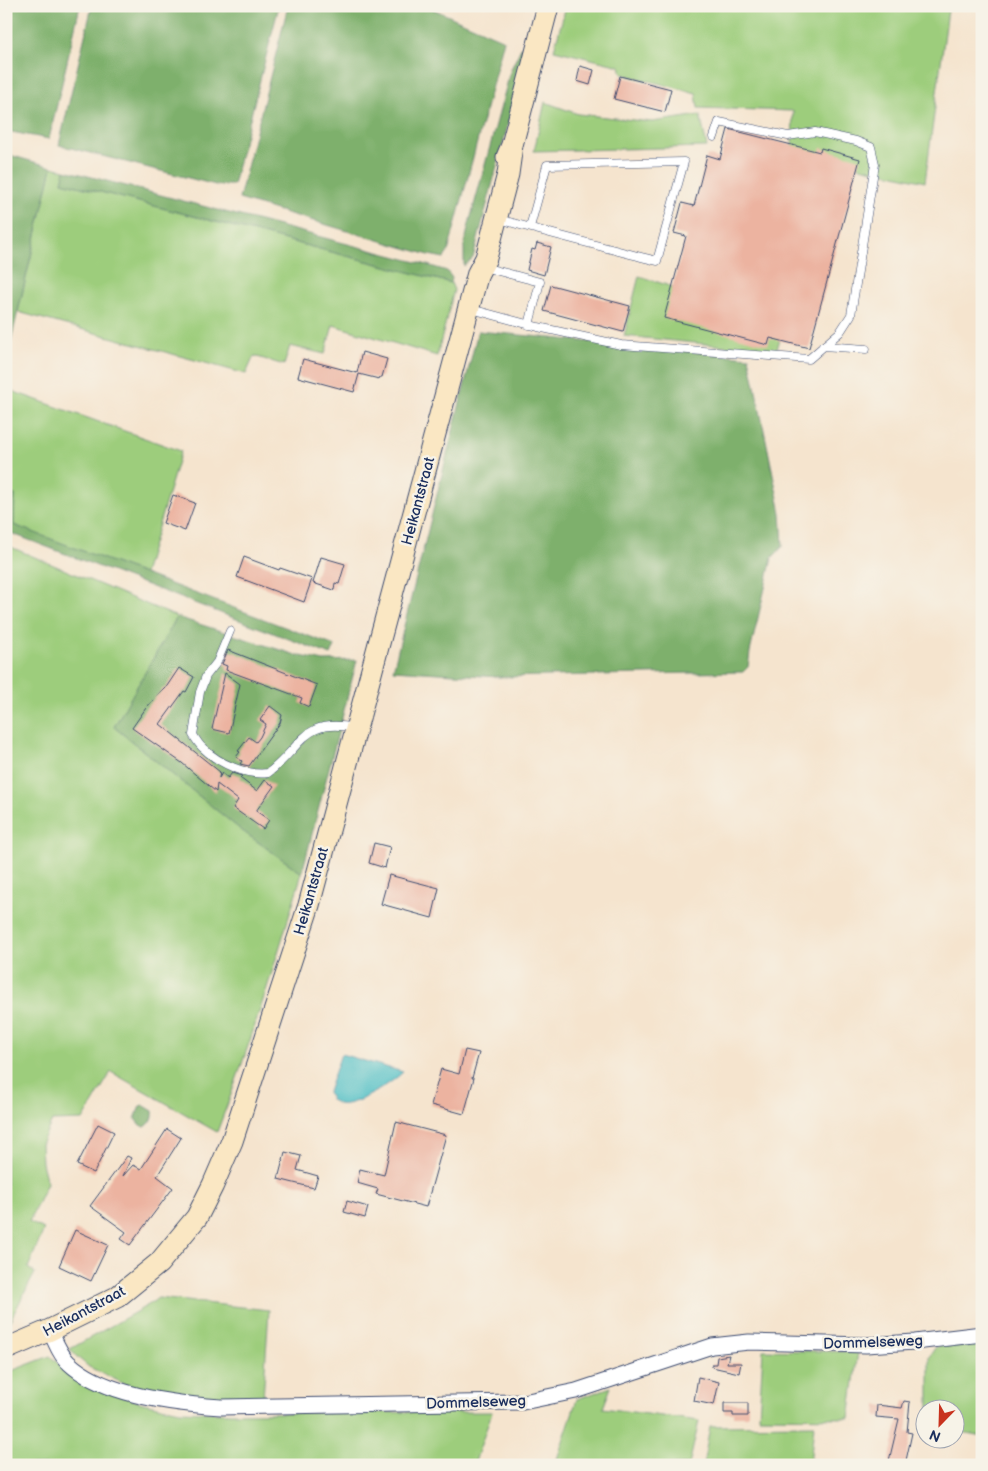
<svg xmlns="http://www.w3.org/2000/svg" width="988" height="1471" font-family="'Balsamiq Sans',sans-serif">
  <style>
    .green { fill: #9dcd7c; stroke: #5c7e6d }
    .forest { fill: #7eb06c; stroke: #4c7065 }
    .water { fill: #51c0c6; stroke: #367892 }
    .building { fill: #ecb3a0 }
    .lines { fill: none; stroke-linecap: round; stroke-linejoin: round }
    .lane-casing { stroke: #3c4a6f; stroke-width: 9 }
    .street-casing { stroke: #3c4a6f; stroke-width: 17 }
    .secondary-casing { stroke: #3c4a6f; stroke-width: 23 }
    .lane { stroke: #fff; stroke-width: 8 }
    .street { stroke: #fff; stroke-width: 15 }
    .secondary { stroke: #fae7c3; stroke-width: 21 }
    .labels { text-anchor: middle; stroke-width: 5; stroke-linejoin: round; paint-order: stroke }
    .street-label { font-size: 15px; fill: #1b2f5e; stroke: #f7f3e8 }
  </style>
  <rect width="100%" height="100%" fill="#f7f3e8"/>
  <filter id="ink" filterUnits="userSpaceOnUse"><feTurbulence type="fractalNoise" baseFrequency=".02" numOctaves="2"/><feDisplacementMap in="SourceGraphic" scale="10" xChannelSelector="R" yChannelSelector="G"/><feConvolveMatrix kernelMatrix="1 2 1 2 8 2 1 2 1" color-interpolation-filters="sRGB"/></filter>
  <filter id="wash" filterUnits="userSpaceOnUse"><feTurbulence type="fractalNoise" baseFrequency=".0096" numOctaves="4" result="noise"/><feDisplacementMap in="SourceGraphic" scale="20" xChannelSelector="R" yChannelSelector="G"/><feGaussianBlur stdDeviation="1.12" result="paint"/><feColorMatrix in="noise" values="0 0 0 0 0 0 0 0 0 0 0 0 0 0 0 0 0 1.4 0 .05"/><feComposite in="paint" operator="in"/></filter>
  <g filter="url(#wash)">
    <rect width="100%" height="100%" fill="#f5e4ce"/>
    <path class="green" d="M566,6H817L948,10L925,182L792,151L793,111L698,108L696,93L622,74L620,66L554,50Z
      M545,102L578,114L652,122L700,115L707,147L534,151Z
      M52,167L65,170L62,182L451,283L454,290L437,356L333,325L325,354L290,346L284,365L254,356L246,374L18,312Z
      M639,276L676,288L798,289L776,351L624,336Z
      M6,389L181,451L144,574L13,525L15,495L6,492Z
      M6,545L177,617L114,727L241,830L302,873C276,960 250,1047 217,1132L111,1072L83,1120L52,1121L41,1144L42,1163L47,1183L29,1222L44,1229L28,1268L35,1273L6,1328Z
      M158,1298L269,1310L263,1399L200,1400L135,1389L89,1367L76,1356L70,1349L150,1304Z
      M982,1338V1436L956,1431V1408H929V1357L935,1348L946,1342Z
      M763,1350L858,1352L849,1418L759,1417Z
      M50,1356L74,1378L120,1396L143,1403L180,1411L231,1413L492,1412L474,1465H6V1373Z
      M611,1387L603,1408L699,1421L689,1465H555L577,1399Z
      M814,1425L810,1465H703L710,1426Z"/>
    <path class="forest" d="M6,6H80L49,139L6,131Z
      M92,6H279L233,185H216L59,145Z
      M288,6H426L504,40L448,252L444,258L429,255L239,199Z
      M522,46L528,48L473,258L464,266V246L470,220L511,69Z
      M6,154L52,167L6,362Z
      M65,170L424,264L447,271L452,278L451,283L62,182Z
      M478,331L749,357L781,513L783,546L772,558L750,652L748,667L743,672L499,677L393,670Z
      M6,492L15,495L14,525L335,646L331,655L13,534L6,529Z
      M177,617L296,655L324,661L357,660L302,873L241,830L114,727Z
      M143,1105L153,1111C154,1118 151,1123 145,1127L140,1125L135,1119L140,1106Z"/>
    <path class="water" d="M341,1054L403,1072C392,1083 354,1108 338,1104C337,1103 332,1100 331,1100L328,1092Z"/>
    <g id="blocks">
      <path class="building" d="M580,66L594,70L590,85L577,81Z
        M620,76L671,89L665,112L614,99Z
        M728,129L820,152L821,148L860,159L809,348L770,338L768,345L664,318L686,236L674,233L682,203L694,206L707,155L720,159Z
        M537,243L551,247L544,275L527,270L532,249L535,250Z
        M551,285L630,306L623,332L544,311Z
        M362,352L387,359L382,377H380L379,379L359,374L354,392L298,377L303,359L357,373Z
        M173,495L195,503L185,531L163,523Z
        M244,557L279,570L280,568L312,579L304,602L237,577Z
        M321,557L345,564L339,584L335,583L334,590L313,583Z
        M228,650L317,685L309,707L300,703L302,698L226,670L227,666L222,664Z
        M179,668L194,677L186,692L184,691L160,724L220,772L219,778L222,773L228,778L232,773L242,776L240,778L257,791L265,780L274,786L256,811L269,820L263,829L233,808L238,800L217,784L216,792L182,763L132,728L146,708L164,688L165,689Z
        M225,673L240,684L229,733L212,729Z
        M270,706L282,715L280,723L249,766L240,764L242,761L236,757L240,752L238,751L249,737L256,742L260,737L266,724L260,720Z
        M374,843L390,847L385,868L369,863Z
        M389,875L439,888L432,918L381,904Z
        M465,1050L479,1053L472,1078H474L464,1114L431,1105L441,1069L459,1074Z
        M396,1122L446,1135L426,1207L376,1194L378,1189L357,1183L360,1169L384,1175Z
        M98,1124L114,1132L94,1173L77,1165Z
        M167,1129L181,1138L157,1176L173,1188L130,1245L121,1239L126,1232L90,1206L127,1156L131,1158L123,1176L133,1165L141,1169Z
        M285,1152L301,1156L297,1170L318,1176L314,1188L278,1179Z
        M347,1201L368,1207L365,1218L344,1212Z
        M75,1230L108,1245L91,1281L59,1266Z
        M729,1355L727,1363H741L739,1373L712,1367V1364H716L717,1357Z
        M698,1377L719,1382L714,1405L694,1401Z
        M904,1401L910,1402L907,1432L912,1433L905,1465H888L899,1419L876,1417L877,1405L902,1408Z
        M724,1403H748V1416H733V1413H724Z"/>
    </g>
  </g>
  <g filter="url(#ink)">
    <use href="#blocks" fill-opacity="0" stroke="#3c4a6f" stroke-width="1"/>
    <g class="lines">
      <g class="lane-casing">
        <path id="lane" d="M499,219C551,234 604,247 657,261L684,162L547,165L530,227
          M483,267L540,282L529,325
          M471,309L538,327L621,345L809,359L840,332L851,315L875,164L871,147L856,141L815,132L788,136L719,122L714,137
          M823,346L866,349
          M230,631L217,662L206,676L200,692L193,735C196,739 199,745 203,748C218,763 246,776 268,773C303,747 302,717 355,728"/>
      </g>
      <g class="street-casing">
        <path id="street" d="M50,1330C55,1341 60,1355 69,1363C103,1395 176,1404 221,1407L523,1402L576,1391L712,1346L749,1342L866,1345L915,1342L982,1334"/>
      </g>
      <g class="secondary-casing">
        <path id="secondary" d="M507,157L512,145L548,6
          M6,1349L50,1330L117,1297L159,1263L197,1217L213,1185L232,1141L309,905L478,273L486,258L508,174L512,145"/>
      </g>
      <use href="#lane" class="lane"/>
      <use href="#street" class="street"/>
      <use href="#secondary" class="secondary"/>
    </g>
  </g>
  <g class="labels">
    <g class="street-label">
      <text transform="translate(418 501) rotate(-75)" y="5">Heikantstraat</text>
      <text transform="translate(311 891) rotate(-74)" y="5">Heikantstraat</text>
      <text transform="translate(84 1311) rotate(-28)" y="5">Heikantstraat</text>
      <text transform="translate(873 1342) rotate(-2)" y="5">Dommelseweg</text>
      <text transform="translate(476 1402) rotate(-2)" y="5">Dommelseweg</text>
    </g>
  </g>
  <rect width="988" height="1471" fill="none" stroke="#f7f3e8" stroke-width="25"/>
  <g transform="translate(940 1424) rotate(203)"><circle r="24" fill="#f7f3e8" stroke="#9fa5b1"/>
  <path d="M0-4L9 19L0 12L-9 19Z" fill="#c8321e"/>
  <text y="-8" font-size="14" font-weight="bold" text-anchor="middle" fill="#1b2f5e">N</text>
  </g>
</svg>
